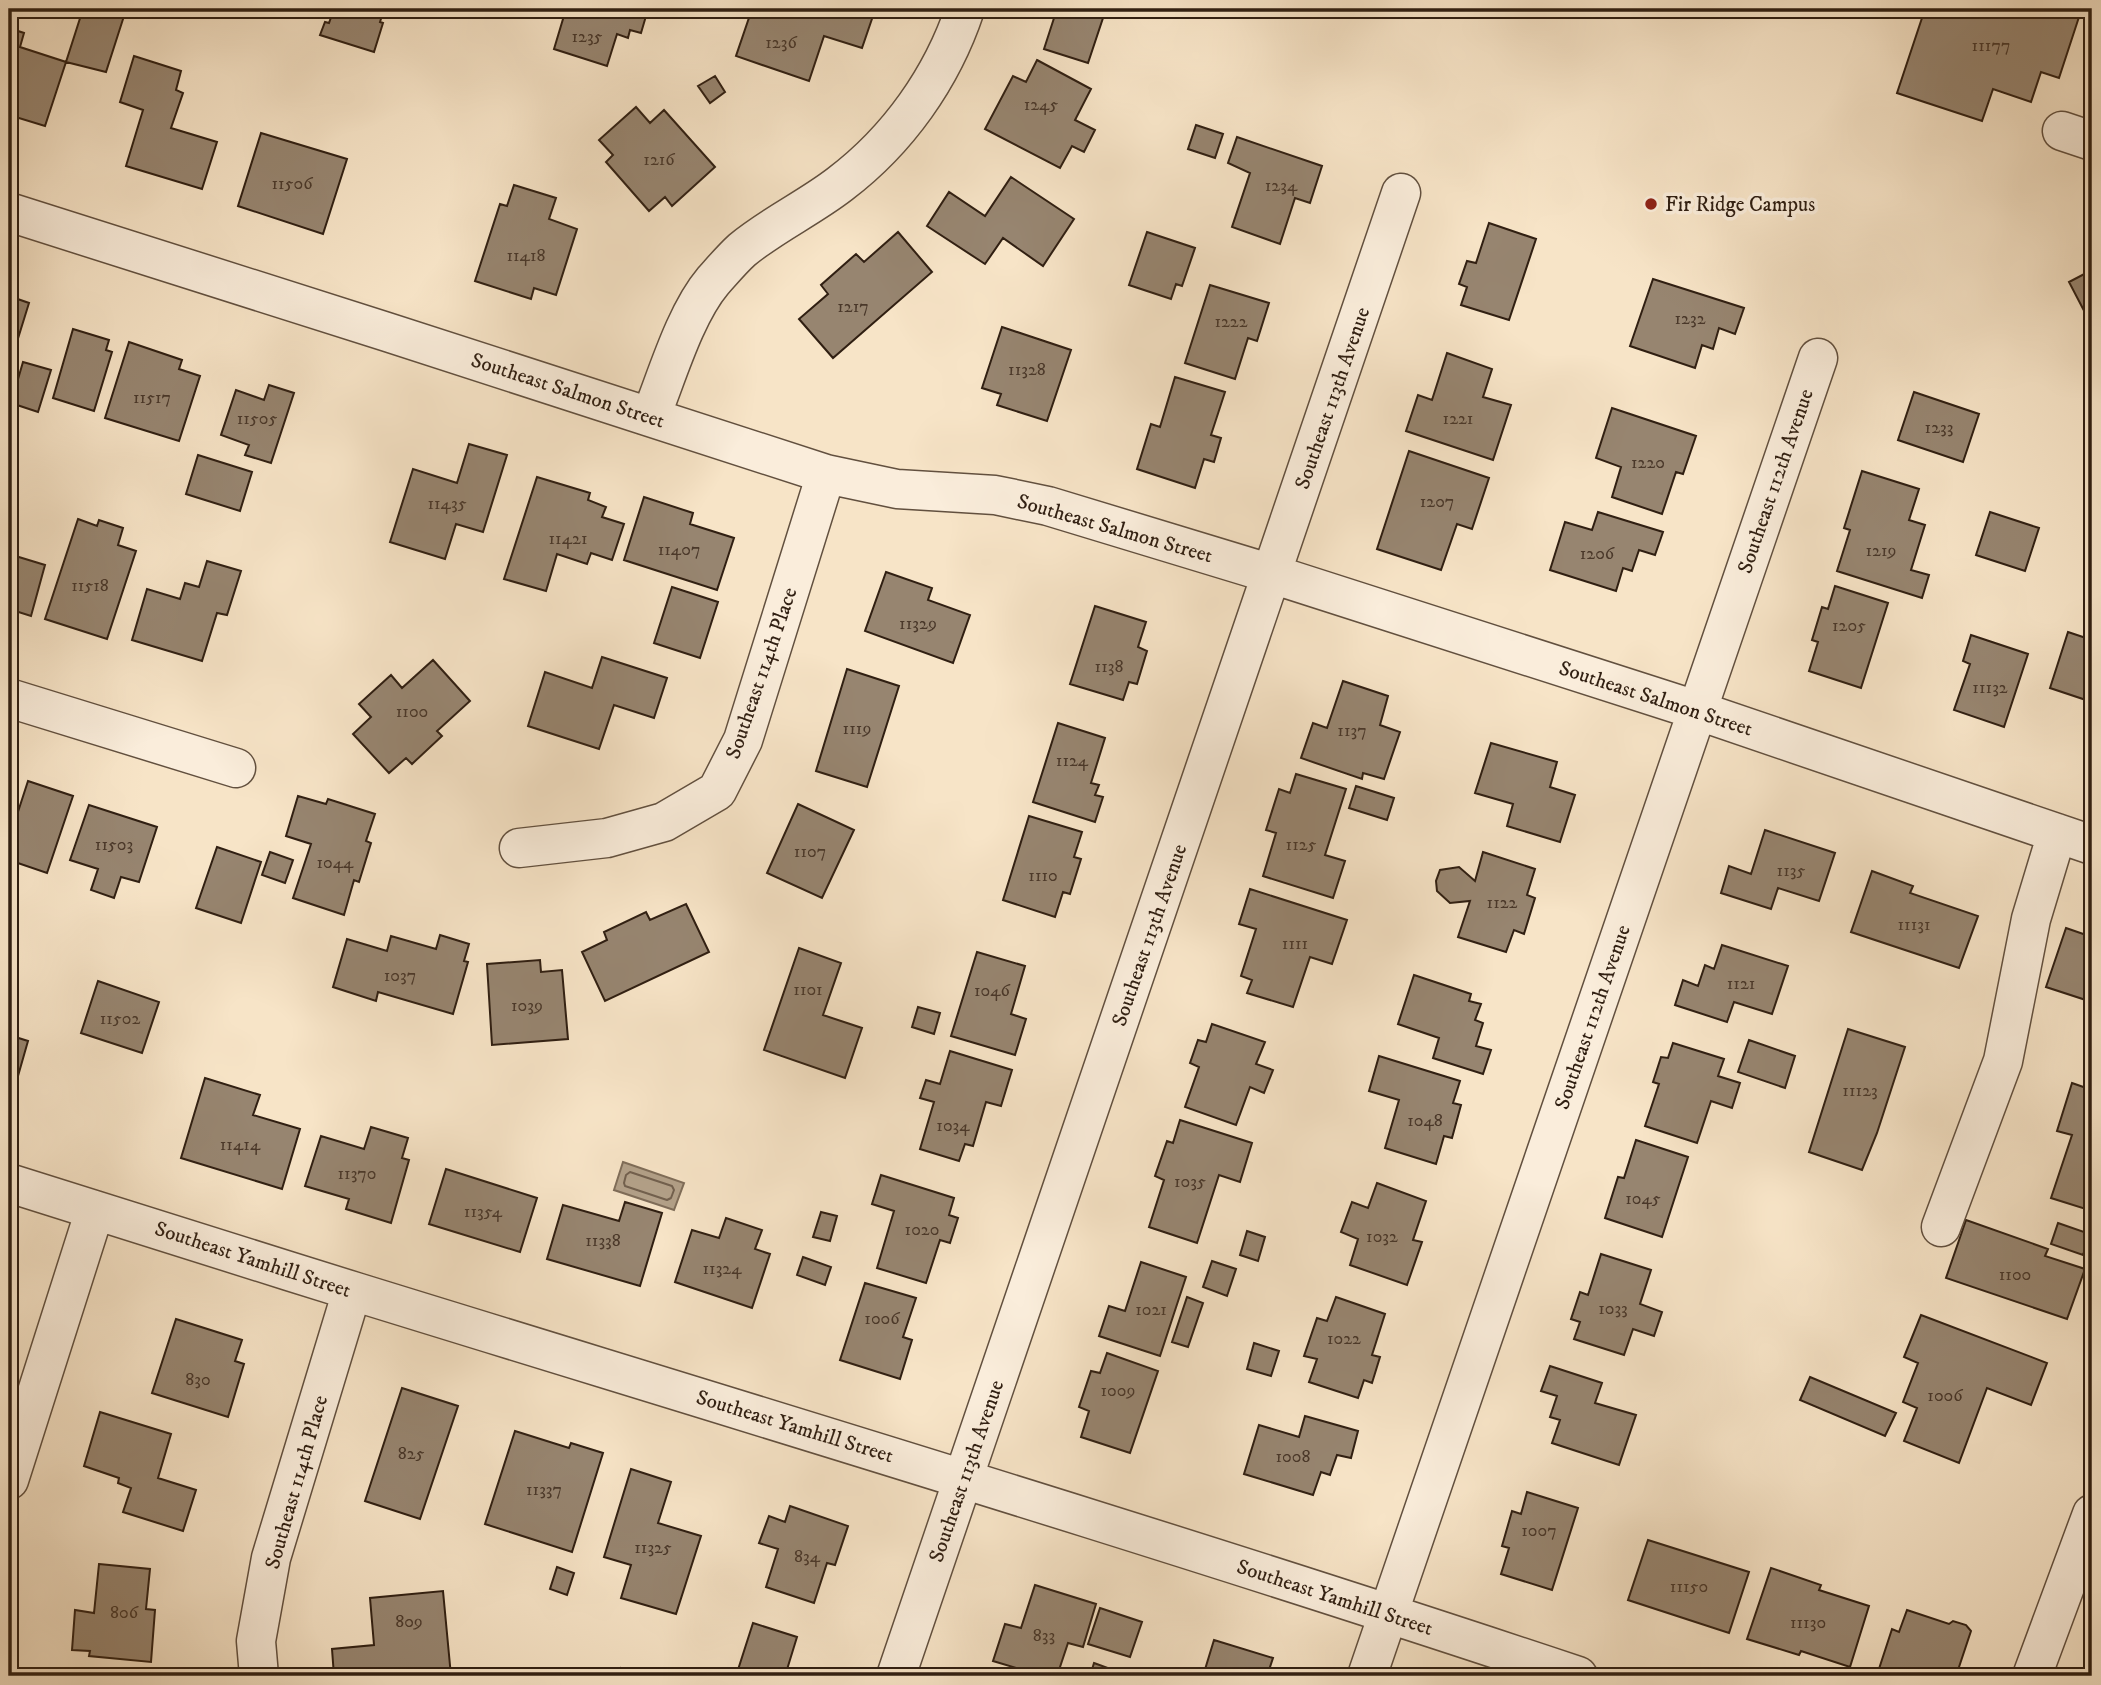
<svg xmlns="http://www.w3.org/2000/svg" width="2101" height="1685" font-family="'IM FELL DW Pica',serif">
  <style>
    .water { fill: #b3a189; stroke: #7f6d59; stroke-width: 2 }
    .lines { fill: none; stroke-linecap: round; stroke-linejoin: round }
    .shore { stroke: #72604e; stroke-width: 2 }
    .building { fill: #978570; stroke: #301f12; stroke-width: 2 }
    .minor-casing { stroke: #62503f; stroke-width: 41 }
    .minor { stroke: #faeddb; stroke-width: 38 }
    .poi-dot { fill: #8f2418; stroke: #faeddb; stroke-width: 2.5 }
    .labels { text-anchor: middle; stroke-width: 7; stroke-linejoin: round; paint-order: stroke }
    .number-label { font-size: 18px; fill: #4a382a }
    .poi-label { font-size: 21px; fill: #301f12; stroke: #faeddb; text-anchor: start }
    .street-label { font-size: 21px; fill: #301f12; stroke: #faeddb }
  </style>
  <rect width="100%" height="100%" fill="#f7e4c7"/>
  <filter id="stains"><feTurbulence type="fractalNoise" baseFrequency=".00286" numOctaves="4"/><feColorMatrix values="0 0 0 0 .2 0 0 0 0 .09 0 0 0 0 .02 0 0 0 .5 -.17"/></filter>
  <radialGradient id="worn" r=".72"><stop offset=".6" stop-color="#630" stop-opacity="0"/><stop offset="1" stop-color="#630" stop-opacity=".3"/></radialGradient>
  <path class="water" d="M623,1162L684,1183L674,1210L614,1190Z"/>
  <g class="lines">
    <path class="shore" d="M630,1172L672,1186L674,1190L671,1198L667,1200L625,1186L624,1183L626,1175Z"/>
  </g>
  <path class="building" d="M83,9H101L124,16L106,72L66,62Z
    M334,9H384L380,22L383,23L374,52L320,35L325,22L329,23Z
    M566,9H636L635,13L646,16L641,33L630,30L628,38L617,34L607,66L554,49Z
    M752,9H776L801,17L804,9L875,10L862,48L824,36L809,81L736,56Z
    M1048,9H1106L1088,63L1044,49L1055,15L1047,13Z
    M1925,9H2052L2079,17L2059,78L2041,72L2031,102L1993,89L1982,121L1897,93Z
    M9,28L24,33L20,47L66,62L45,126L9,115Z
    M134,56L181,71L176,90L183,93L171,128L217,142L202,189L126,166L143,110L120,102Z
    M1037,60L1091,89L1075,120L1095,130L1084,152L1072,146L1060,168L985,129L1013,76L1026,82Z
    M715,76L725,92L710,103L698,86Z
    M636,107L650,123L664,110L715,167L672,206L665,197L649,211L606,162L613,155L599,140Z
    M1196,125L1223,134L1215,158L1188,149Z
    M261,133L347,159L323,234L238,206Z
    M1237,137L1322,166L1310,203L1295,198L1280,244L1232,227L1250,173L1228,163Z
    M1011,177L1074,219L1043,266L1003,238L985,264L927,226L949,192L985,216Z
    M514,185L556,198L549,219L577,229L556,295L534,288L531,299L475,281L500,204L507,206Z
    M1489,223L1536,239L1509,320L1461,305L1467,287L1459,284L1467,261L1476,263Z
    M898,232L932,272L833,358L799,319L828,294L821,285L856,254L864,262Z
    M1147,232L1195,248L1182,286L1176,284L1171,299L1129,285Z
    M2092,270V326L2069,282Z
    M1653,279L1744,308L1735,334L1719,328L1713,349L1702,345L1695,368L1630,346Z
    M1210,285L1269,303L1257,341L1248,338L1235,379L1185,363Z
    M9,296L29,303L11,361L9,360Z
    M1002,327L1071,350L1047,421L997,405L1001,394L982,388Z
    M73,329L109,340L106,350L112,352L94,411L53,398Z
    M129,342L182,360L179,369L200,376L179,441L105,418Z
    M1447,353L1492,369L1483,397L1511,405L1493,460L1406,431L1418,395L1432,400Z
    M23,362L51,370L38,412L11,403Z
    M1175,377L1225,392L1211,435L1221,438L1214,462L1204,459L1195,488L1137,469L1151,424L1160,427Z
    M269,385L294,393L271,463L245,455L249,445L221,435L236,390L264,400Z
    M1914,392L1979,414L1963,462L1898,440Z
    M1612,408L1696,436L1683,474L1676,472L1662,514L1612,497L1621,467L1596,458Z
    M469,444L507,455L483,532L456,524L445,559L390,542L413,469L457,483Z
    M1409,451L1489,478L1472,529L1457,524L1441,570L1377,549Z
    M198,455L252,472L240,511L186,494Z
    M1862,471L1919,489L1909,520L1925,525L1911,570L1929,575L1922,598L1837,571L1850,530L1844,528Z
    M537,477L590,493L588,500L606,507L602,517L624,524L612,560L591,553L587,564L557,554L546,591L504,579Z
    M644,497L693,513L690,524L734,538L717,590L624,560Z
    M1598,512L1663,532L1655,555L1639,550L1632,571L1623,568L1616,591L1550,570L1565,522L1592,530Z
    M1990,512L2039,528L2025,571L1976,555Z
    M78,519L97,526L99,520L123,528L118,545L136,551L107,639L45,619Z
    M9,554L45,565L31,616L9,609Z
    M207,561L241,571L227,615L217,613L202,661L132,640L147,589L180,599L185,583L199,587Z
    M886,572L932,588L928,600L970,615L953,663L865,631Z
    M1835,586L1888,603L1861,688L1809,671L1818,642L1812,640L1822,607L1828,609Z
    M672,587L718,602L700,658L654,643Z
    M1095,606L1146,622L1138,647L1147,651L1137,684L1129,682L1123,700L1070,684Z
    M2068,632L2092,640V702L2050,688Z
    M1971,635L2028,654L2004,727L1954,710L1970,664L1963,661Z
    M602,657L667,678L654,718L614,705L599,749L528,726L545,672L592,688Z
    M433,660L470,701L437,731L442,736L412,764L406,758L389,773L353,734L371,717L359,704L391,675L402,688Z
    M847,669L899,686L867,787L816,771Z
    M1343,681L1388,696L1380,725L1400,732L1384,779L1363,773L1362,779L1301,758L1313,723L1327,728Z
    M1058,723L1105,738L1091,783L1099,785L1095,795L1103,797L1095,822L1033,802Z
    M1491,743L1557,762L1550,787L1575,795L1560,842L1507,826L1513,804L1475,793Z
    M1296,774L1346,789L1325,855L1345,861L1333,898L1263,876L1276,833L1266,830L1279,789L1290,793Z
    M28,781L73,796L47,873L9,860V819L15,821Z
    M1356,786L1394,798L1387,820L1349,808Z
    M298,796L326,804L328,799L375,814L366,841L371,843L359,882L354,880L344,915L293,898L311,844L286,836Z
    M798,804L854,830L822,898L767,873Z
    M89,805L157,827L139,882L121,877L114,898L91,890L98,869L70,860Z
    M1029,816L1082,832L1074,857L1081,859L1070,894L1063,892L1055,917L1003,900Z
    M1765,830L1835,853L1819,901L1778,888L1771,909L1721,893L1729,866L1751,874Z
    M217,847L261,862L241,923L196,908Z
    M270,852L293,860L285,883L262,875Z
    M1483,852L1535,869L1527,895L1535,898L1524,934L1514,930L1506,952L1458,937L1470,901L1450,903L1437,891L1436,881L1440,870L1459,867L1475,881Z
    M1872,871L1913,886L1910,893L1978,916L1959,968L1851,932Z
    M1250,889L1347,920L1332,964L1310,957L1293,1007L1247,993L1252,980L1241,976L1256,929L1239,924Z
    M686,904L709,952L605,1001L582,952L607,940L604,932L646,912L650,920Z
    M2066,928L2092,937V1002L2046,987Z
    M440,935L469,944L464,961L468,962L453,1014L378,992L376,1001L333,987L347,939L387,951L391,936L436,949Z
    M1722,945L1788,966L1772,1014L1734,1002L1727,1022L1675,1005L1683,980L1698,986L1705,965L1714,969Z
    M799,948L841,963L823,1015L862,1028L845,1078L764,1050Z
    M977,952L1025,966L1011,1014L1026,1019L1015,1055L951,1036Z
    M540,960L541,972L562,970L568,1039L492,1045L487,964Z
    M1414,975L1471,994L1469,1001L1481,1004L1475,1020L1483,1023L1476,1046L1491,1050L1483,1074L1433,1058L1439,1038L1398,1024Z
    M98,981L159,1002L142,1053L81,1033Z
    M918,1007L940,1013L934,1034L912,1027Z
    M1212,1024L1265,1042L1256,1064L1273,1070L1264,1093L1250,1087L1236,1125L1185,1107L1199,1067L1190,1063L1198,1040L1206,1042Z
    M1848,1029L1905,1047L1877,1133L1862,1170L1809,1152Z
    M9,1035L28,1041L16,1083L9,1081Z
    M1749,1040L1795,1056L1785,1088L1738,1072Z
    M1673,1043L1724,1059L1718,1076L1740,1083L1732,1108L1711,1101L1697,1143L1645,1126L1659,1084L1653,1082L1661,1057L1668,1058Z
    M950,1051L1012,1070L1001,1106L986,1102L973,1146L965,1144L959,1161L920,1149L934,1102L920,1098L926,1080L940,1084Z
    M1379,1056L1460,1081L1453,1103L1461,1105L1452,1138L1444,1136L1436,1164L1385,1148L1399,1100L1369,1091Z
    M205,1078L260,1095L253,1115L300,1129L282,1189L181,1158Z
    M2072,1083L2092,1090V1211L2051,1198L2072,1135L2057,1131Z
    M1180,1120L1252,1143L1240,1182L1219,1175L1197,1243L1149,1227L1164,1180L1155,1176L1167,1141L1173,1143Z
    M371,1127L408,1138L402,1158L409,1160L391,1223L346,1209L349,1199L305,1186L321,1136L364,1149Z
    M1636,1140L1688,1157L1662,1237L1605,1218L1618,1177L1624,1178Z
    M446,1169L537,1198L520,1252L429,1224Z
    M881,1175L954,1198L949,1215L958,1218L950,1243L940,1240L926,1283L877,1268L894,1211L872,1204Z
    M1377,1183L1426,1201L1413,1240L1422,1242L1407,1285L1350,1265L1358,1239L1341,1232L1352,1202L1368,1208Z
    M625,1202L662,1213L640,1286L547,1259L563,1205L619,1221Z
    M821,1212L837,1216L830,1241L813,1237Z
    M726,1218L762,1230L755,1249L770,1254L752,1308L675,1282L692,1230L719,1238Z
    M1966,1220L2048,1249L2045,1256L2085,1269L2067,1319L1946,1278Z
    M2058,1223L2090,1234L2083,1255L2051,1244Z
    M1247,1231L1265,1237L1258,1261L1240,1255Z
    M1601,1254L1651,1270L1640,1304L1662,1312L1654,1336L1633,1329L1624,1355L1574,1339L1580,1322L1571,1319L1580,1292L1588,1295Z
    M803,1257L831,1267L825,1285L797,1275Z
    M1212,1261L1236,1269L1227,1296L1203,1287Z
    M1141,1262L1186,1277L1160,1356L1099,1336L1109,1306L1125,1311Z
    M865,1283L916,1298L903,1337L912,1340L900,1379L840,1360Z
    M1187,1297L1203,1303L1188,1347L1172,1342Z
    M1336,1297L1385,1314L1372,1355L1380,1357L1372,1383L1364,1380L1358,1398L1309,1382L1317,1359L1304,1356L1317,1318L1327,1321Z
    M1921,1315L2047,1363L2031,1405L1987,1388L1959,1463L1904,1441L1917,1408L1903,1402L1918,1363L1904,1357Z
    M176,1319L242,1340L235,1361L244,1364L228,1417L152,1393Z
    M1254,1343L1279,1351L1271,1376L1247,1369Z
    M1107,1353L1158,1371L1130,1453L1081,1437L1089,1411L1079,1407L1091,1371L1100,1373Z
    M1550,1366L1602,1383L1595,1403L1636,1415L1619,1465L1552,1443L1560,1420L1550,1417L1557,1396L1541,1391Z
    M1810,1377L1896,1413L1885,1436L1800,1400Z
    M402,1388L458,1406L420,1519L365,1501Z
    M100,1412L171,1434L158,1478L196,1490L183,1531L123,1512L131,1488L118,1483L119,1478L84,1466Z
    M1305,1416L1358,1431L1351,1458L1337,1455L1330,1475L1321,1472L1313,1495L1244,1474L1259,1425L1299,1437Z
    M515,1431L569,1448L571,1443L603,1453L572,1552L485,1524Z
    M631,1469L671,1482L658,1523L701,1536L676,1614L621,1598L631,1565L604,1557Z
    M1527,1492L1578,1508L1552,1590L1501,1574L1509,1548L1502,1546L1512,1511L1521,1514Z
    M790,1506L848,1526L835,1565L827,1563L814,1603L766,1587L778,1549L759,1543L769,1516L785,1522Z
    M1648,1540L1749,1572L1729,1633L1628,1600Z
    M99,1564L150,1569L146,1609L155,1610L151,1662L89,1656L90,1651L72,1650L75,1610L94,1613Z
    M557,1567L574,1573L567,1595L550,1589Z
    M1771,1568L1821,1585L1819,1590L1869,1606L1850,1667L1801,1651L1799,1655L1747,1639Z
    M1035,1585L1096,1604L1083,1647L1068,1643L1057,1676H1043L993,1661L1005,1624L1021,1628Z
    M443,1591L451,1676H334L332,1649L374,1645L370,1598Z
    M1100,1608L1142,1622L1130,1657L1088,1644Z
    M1907,1610L1949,1624L1953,1621L1966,1625L1971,1631L1956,1676L1877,1675L1892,1629L1899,1632Z
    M753,1623L797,1637L785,1676H736Z
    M1214,1640L1273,1658L1267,1676H1203Z
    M1094,1663L1108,1668L1105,1676H1090Z
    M621,1668L641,1674L640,1676H618Z"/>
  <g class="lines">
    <g class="minor-casing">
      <path id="minor" d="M2062,131L2092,141
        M9,212L387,332L826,474L897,489L995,495L1048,506L1272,574L1696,710L2092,845
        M651,416C667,376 685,314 713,281C722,271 732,259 742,250C772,225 809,208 840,184C898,140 942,78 965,9
        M9,698L236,768
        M519,848L607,838L664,822L717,791L743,740L826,474
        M9,1183C124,1219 240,1256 356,1292C764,1418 1173,1541 1578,1676
        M1941,1227L2003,1061L2031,919L2057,833
        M9,1480L95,1210
        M259,1676L256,1641L271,1558L352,1291
        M896,1676L1401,193
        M1367,1676L1818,358
        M2032,1676L2092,1514"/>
    </g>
    <use href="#minor" class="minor"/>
  </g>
  <circle class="poi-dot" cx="1651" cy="204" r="7"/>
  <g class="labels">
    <g class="number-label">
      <text x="587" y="42">1235</text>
      <text x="781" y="48">1236</text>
      <text x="1991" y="51">11177</text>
      <text x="1041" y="110">1245</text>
      <text x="659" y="165">1216</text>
      <text x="292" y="189">11506</text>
      <text x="1281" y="191">1234</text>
      <text x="526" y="261">11418</text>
      <text x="853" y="312">1217</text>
      <text x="1690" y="324">1232</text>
      <text x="1231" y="327">1222</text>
      <text x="1027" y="375">11328</text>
      <text x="152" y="403">11517</text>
      <text x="257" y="424">11505</text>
      <text x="1458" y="424">1221</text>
      <text x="1939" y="433">1233</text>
      <text x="1648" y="468">1220</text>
      <text x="1437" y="507">1207</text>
      <text x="447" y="509">11435</text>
      <text x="568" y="544">11421</text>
      <text x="679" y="555">11407</text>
      <text x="1881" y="556">1219</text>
      <text x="1597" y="559">1206</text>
      <text x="90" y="591">11518</text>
      <text x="918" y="629">11329</text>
      <text x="1849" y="631">1205</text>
      <text x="1109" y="672">1138</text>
      <text x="1990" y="693">11132</text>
      <text x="412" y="717">1100</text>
      <text x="857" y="734">1119</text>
      <text x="1352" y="736">1137</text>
      <text x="1072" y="766">1124</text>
      <text x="114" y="850">11503</text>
      <text x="1301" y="850">1125</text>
      <text x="810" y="857">1107</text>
      <text x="335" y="868">1044</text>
      <text x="1791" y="876">1135</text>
      <text x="1043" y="881">1110</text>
      <text x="1502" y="908">1122</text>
      <text x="1914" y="930">11131</text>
      <text x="1295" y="949">1111</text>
      <text x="400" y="981">1037</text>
      <text x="1741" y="989">1121</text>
      <text x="808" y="995">1101</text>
      <text x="992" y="996">1046</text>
      <text x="527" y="1011">1039</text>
      <text x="120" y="1024">11502</text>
      <text x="1860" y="1096">11123</text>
      <text x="1425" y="1126">1048</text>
      <text x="953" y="1131">1034</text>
      <text x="240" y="1150">11414</text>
      <text x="357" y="1179">11370</text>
      <text x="1190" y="1187">1035</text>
      <text x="1643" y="1204">1045</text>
      <text x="483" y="1217">11354</text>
      <text x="922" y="1235">1020</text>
      <text x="1382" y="1242">1032</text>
      <text x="603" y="1246">11338</text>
      <text x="722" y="1274">11324</text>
      <text x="2015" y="1280">1100</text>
      <text x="1613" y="1314">1033</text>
      <text x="1151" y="1315">1021</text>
      <text x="882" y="1324">1006</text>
      <text x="1344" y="1344">1022</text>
      <text x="198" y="1385">830</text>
      <text x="1118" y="1396">1009</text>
      <text x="1945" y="1401">1006</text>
      <text x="411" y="1459">825</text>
      <text x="1293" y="1462">1008</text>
      <text x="544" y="1495">11337</text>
      <text x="1539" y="1536">1007</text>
      <text x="653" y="1553">11325</text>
      <text x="807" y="1562">834</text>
      <text x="1689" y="1592">11150</text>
      <text x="124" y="1618">806</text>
      <text x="409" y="1627">809</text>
      <text x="1808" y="1628">11130</text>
      <text x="1044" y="1641">833</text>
    </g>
    <g class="poi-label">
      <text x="1665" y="211">Fir Ridge Campus</text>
    </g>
    <g class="street-label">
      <text transform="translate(568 390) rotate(18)" y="7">Southeast Salmon Street</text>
      <text transform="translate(1332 398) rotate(-71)" y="7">Southeast 113th Avenue</text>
      <text transform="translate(1775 481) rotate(-71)" y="7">Southeast 112th Avenue</text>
      <text transform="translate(1115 528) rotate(16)" y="7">Southeast Salmon Street</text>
      <text transform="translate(761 673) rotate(-71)" y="7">Southeast 114th Place</text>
      <text transform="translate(1656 698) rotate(18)" y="7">Southeast Salmon Street</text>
      <text transform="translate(1149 935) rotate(-71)" y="7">Southeast 113th Avenue</text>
      <text transform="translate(1592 1017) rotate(-71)" y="7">Southeast 112th Avenue</text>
      <text transform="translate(253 1259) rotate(18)" y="7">Southeast Yamhill Street</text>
      <text transform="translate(795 1426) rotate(17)" y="7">Southeast Yamhill Street</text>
      <text transform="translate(966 1471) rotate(-71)" y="7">Southeast 113th Avenue</text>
      <text transform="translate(296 1482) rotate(-74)" y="7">Southeast 114th Place</text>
      <text transform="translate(1335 1597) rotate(18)" y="7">Southeast Yamhill Street</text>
    </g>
  </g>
  <rect width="2101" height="1685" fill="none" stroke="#f7e4c7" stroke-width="35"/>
  <rect x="10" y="10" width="2080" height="1664" fill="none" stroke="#301f12" stroke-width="3.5"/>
  <rect x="18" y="18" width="2066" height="1650" fill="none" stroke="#301f12" stroke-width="2"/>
  <rect width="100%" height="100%" filter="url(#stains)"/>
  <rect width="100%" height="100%" fill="url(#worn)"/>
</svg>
